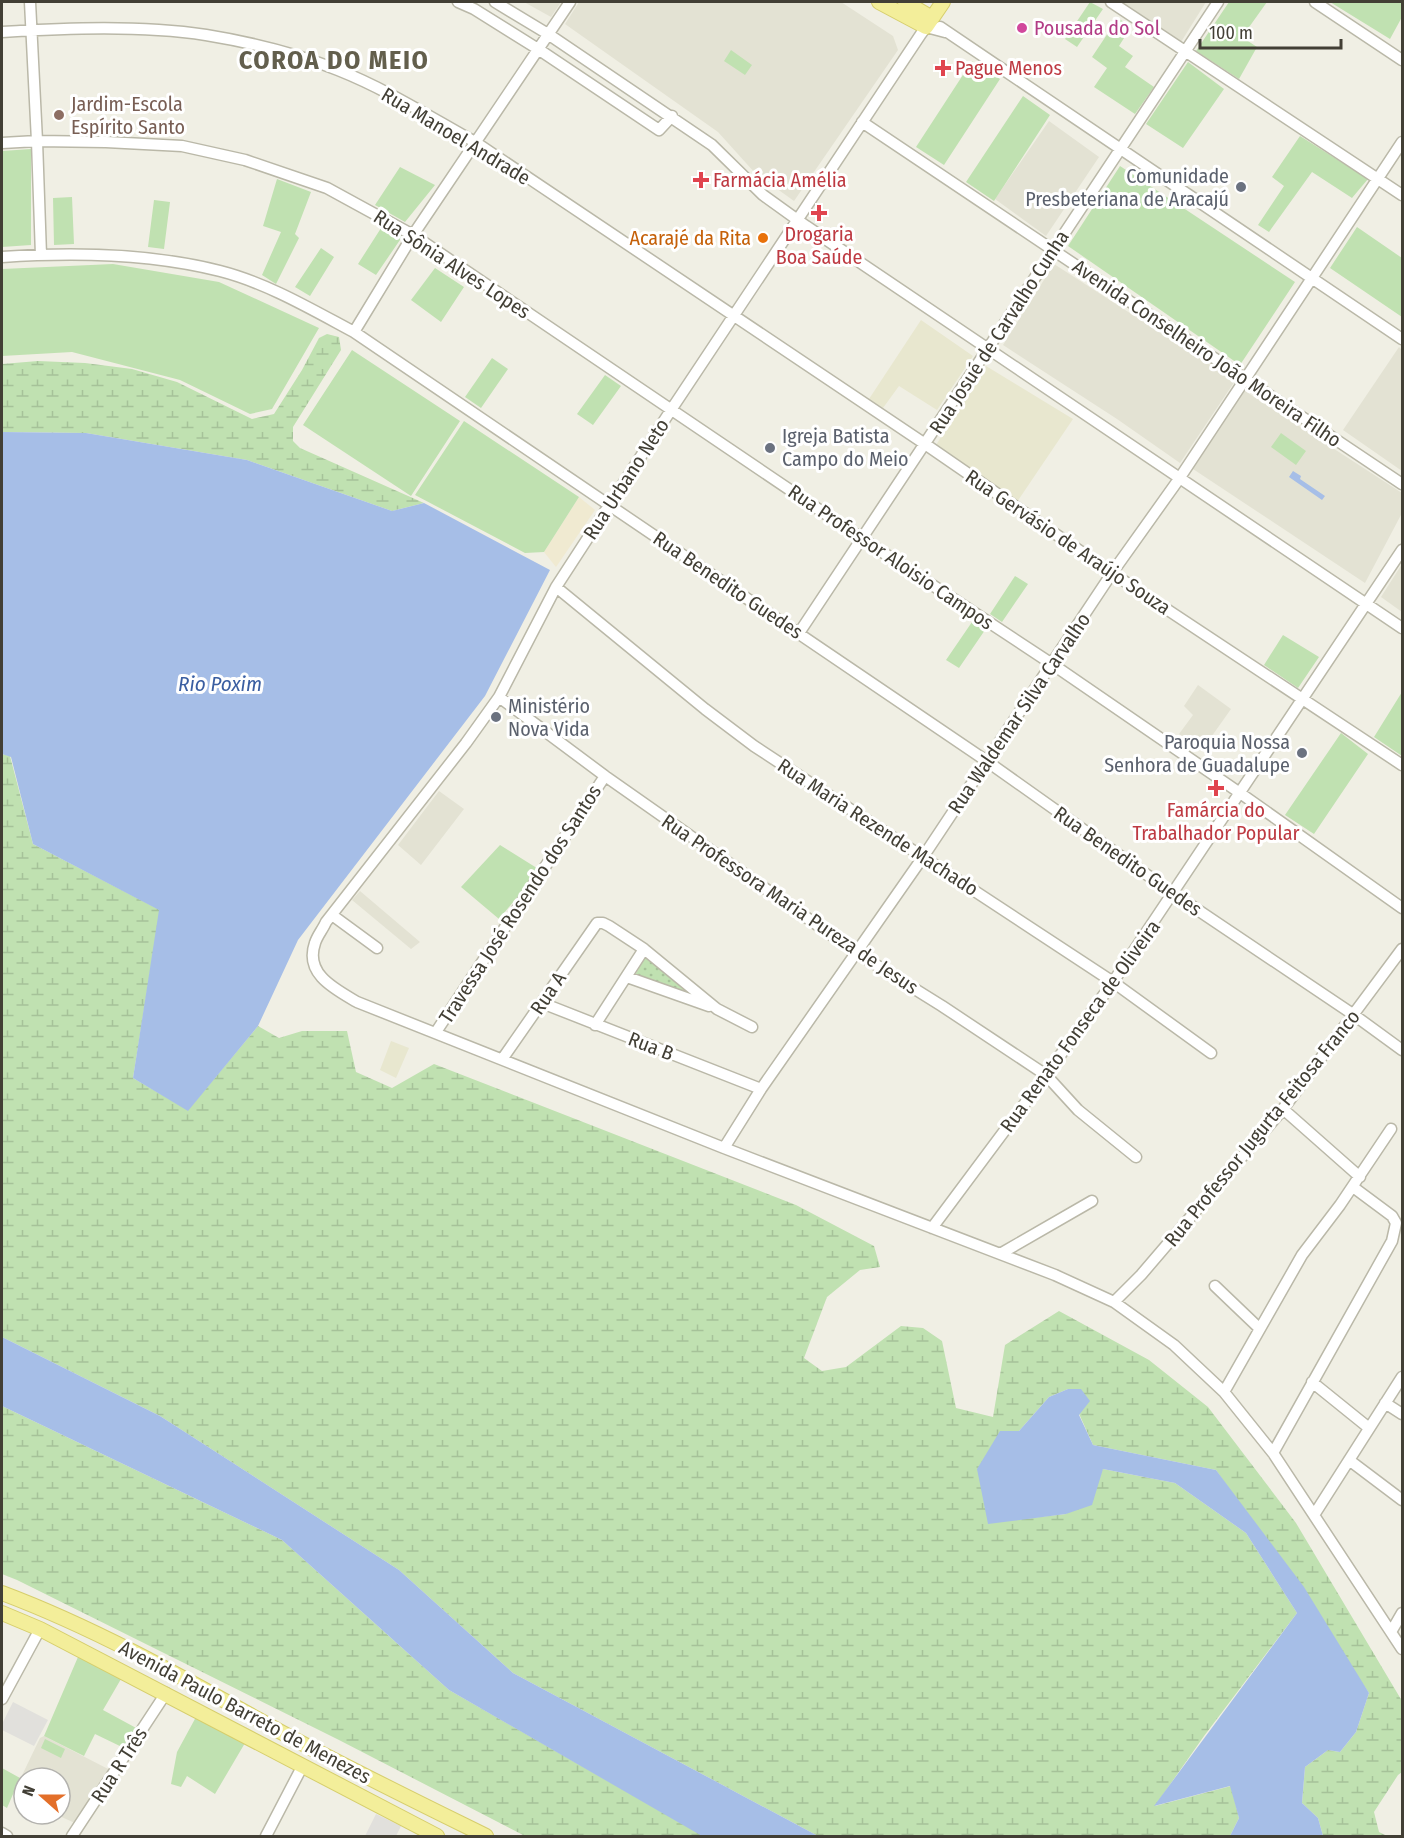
<svg xmlns="http://www.w3.org/2000/svg" width="1404" height="1838" font-family="'Fira Sans Condensed',sans-serif">
  <style>
    .residential { fill: #e3e2d3 }
    .commercial { fill: #f0ead1 }
    .education { fill: #e8e7cf }
    .grass { fill: #c0e1b1 }
    .wetland { fill: url(#wetland-marsh) }
    .park { fill: url(#park-dots) }
    .parking { fill: #e1e0dc }
    .water { fill: #a6bee7 }
    .lines { fill: none; stroke-linecap: round; stroke-linejoin: round }
    .minor-casing { stroke: #bab8a8; stroke-width: 13 }
    .major-casing { stroke: #d6ce6c; stroke-width: 16 }
    .minor { stroke: #fff; stroke-width: 10 }
    .major { stroke: #f3ee9a; stroke-width: 14 }
    .hotel-dot { fill: #d1479c; stroke: #fff; stroke-width: 2 }
    .health-dot { fill: #e0444e; stroke: #fff; stroke-width: 2 }
    .education-dot { fill: #8d6e63; stroke: #fff; stroke-width: 2 }
    .worship-dot { fill: #6b7280; stroke: #fff; stroke-width: 2 }
    .food-dot { fill: #e8710a; stroke: #fff; stroke-width: 2 }
    .labels { text-anchor: middle; stroke-width: 6; stroke-linejoin: round; paint-order: stroke }
    .hotel-label { font-size: 20px; fill: #b23c85; stroke: #fff; text-anchor: start }
    .health-label { font-size: 20px; fill: #be3a42; stroke: #fff; text-anchor: start }
    .education-label { font-size: 20px; fill: #785e54; stroke: #fff; text-anchor: start }
    .street-label { font-size: 20px; fill: #423f35; stroke: #fff }
    .worship-label { font-size: 20px; fill: #5b616d; stroke: #fff; text-anchor: end }
    .food-label { font-size: 20px; fill: #c56008; stroke: #fff; text-anchor: end }
    .water-label { font-size: 21px; font-style: italic; fill: #3a5ea1; stroke: #fff }
    .district-label { font-size: 26px; font-weight: bold; letter-spacing: 1.5px; fill: #635f4d; stroke: #fff }
  </style>
  <defs>
    <pattern id="wetland-marsh" width="20" height="14" patternUnits="userSpaceOnUse" patternTransform="scale(1.5)"><rect width="20" height="14" fill="#c0e1b1"/><path d="M1 5h8M5 5V1M11 12h8M15 12V8" fill="none" stroke="#a6c299"/></pattern>
    <pattern id="park-dots" width="8" height="8" patternUnits="userSpaceOnUse" patternTransform="scale(1.5)"><rect width="8" height="8" fill="#c0e1b1"/><path d="M2 2h.1M6 6h.1" fill="none" stroke="#a6c299" stroke-width="1.8" stroke-linecap="round"/></pattern>
  </defs>
  <rect width="100%" height="100%" fill="#f0efe4"/>
  <path class="residential" d="M524,2H561L551,17Z
    M579,2H841L893,36L898,50L794,201L755,173L718,132L565,24Z
    M1122,2H1206L1181,42Z
    M1049,121L1099,157L1046,236L995,199Z
    M1054,264L1235,381L1180,463L1117,419L1003,345Z
    M1399,347L1402,350V471L1343,430Z
    M1245,391L1402,493V513L1365,583L1193,469Z
    M1402,564V612L1381,597Z
    M1198,685L1231,709L1202,750L1179,734L1193,715L1184,706Z
    M439,791L464,809L421,865L398,845Z
    M360,891L420,942L411,949L352,900Z
    M44,1736L112,1771L77,1824L55,1814H60V1778H24V1799L13,1794L40,1738Z"/>
  <path class="commercial" d="M579,497L595,510L556,567L544,552Z"/>
  <path class="education" d="M921,320L973,356L937,410L899,386L883,408L869,399Z
    M986,366L1073,419L1017,502L936,445Z
    M391,1041L409,1048L396,1078L380,1070Z"/>
  <path class="grass" d="M1090,2L1103,9L1077,47L1065,39Z
    M1229,2H1267L1242,37L1257,47L1239,79L1196,51Z
    M1330,2H1402V17L1390,39Z
    M1118,18L1131,27L1119,46L1133,56L1125,67L1154,87L1135,114L1094,87L1107,68L1092,57Z
    M731,50L752,65L745,75L724,61Z
    M972,61L1000,79L944,165L916,147Z
    M1188,62L1224,89L1183,148L1146,124Z
    M1023,96L1050,115L994,201L966,182Z
    M1300,136L1368,179L1352,198L1312,172L1269,232L1258,225L1284,186L1272,177Z
    M31,149V245L2,247V151Z
    M1120,166L1295,282L1240,365L1068,246Z
    M400,167L435,185L405,222L375,205Z
    M277,179L311,192L295,234L299,238L276,284L262,275L281,232L263,226Z
    M72,197L74,244L54,245L53,198Z
    M154,200L170,202L164,249L148,247Z
    M383,225L402,237L376,275L358,264Z
    M1357,227L1402,258V317L1330,268Z
    M321,248L334,257L310,296L295,287Z
    M113,264L219,282L319,328L272,409L250,414L180,380L72,352L2,356V269Z
    M435,268L464,287L441,322L411,300Z
    M352,350L460,421L411,496L303,425Z
    M492,358L508,369L481,408L465,397Z
    M605,375L621,386L593,425L577,414Z
    M464,421L579,497L544,552L525,553L415,495Z
    M1281,433L1306,451L1296,465L1271,447Z
    M1015,576L1028,584L1002,622L990,614Z
    M972,622L985,630L959,668L946,660Z
    M1283,635L1319,657L1298,688L1264,665Z
    M1402,692V756L1374,737Z
    M1341,733L1368,754L1314,834L1285,815Z
    M500,845L540,870L499,919L461,887Z
    M78,1657L121,1679L103,1710L138,1729L124,1748L95,1734L84,1756L44,1736Z
    M196,1717L245,1743L215,1794L187,1776L181,1787L171,1784L177,1752Z
    M45,1739L65,1749L61,1758L41,1748Z
    M2,1768L20,1778L7,1808L2,1805Z"/>
  <path class="wetland" d="M327,334L339,337L341,350L293,427V441L300,448L424,503L392,511L247,460L86,433L2,432V364L38,361L85,363L132,369L177,382L252,419L274,414L302,370L319,338Z
    M2,754L10,756L33,844L160,910L133,1078L188,1110L258,1026L279,1038L302,1031H347L356,1072L392,1088L434,1064L796,1205L874,1246L880,1267L860,1270L827,1297L804,1358L822,1371L846,1367L901,1326L923,1328L942,1341L956,1408L993,1417L1005,1345L1059,1311L1149,1360L1208,1407L1296,1523L1402,1701V1772L1398,1775L1374,1812L1379,1832L1387,1836H1323L1318,1818L1302,1803L1305,1767L1328,1750L1340,1752L1356,1732L1369,1693L1216,1470L1093,1445L1068,1389L1049,1397L1019,1431L988,1523L1066,1514L1103,1469L1175,1483L1246,1533L1297,1613L1204,1736L1155,1806L1231,1786L1239,1818L1230,1836H818L513,1673L399,1570L160,1416L2,1337Z
    M2,1406L282,1540L449,1690L704,1836H525L339,1740L17,1580L2,1574Z"/>
  <path class="park" d="M646,956L696,997L635,975Z"/>
  <path class="parking" d="M13,1702L48,1720L34,1746L2,1730V1724Z
    M376,1814L401,1826L396,1836H365Z"/>
  <path class="water" d="M2,432L86,433L247,460L392,511L424,503L550,570L485,696L298,940L258,1026L188,1111L133,1078L159,910L33,844L11,757L2,754Z
    M1293,471L1301,476L1300,479L1325,496L1322,500L1289,477Z
    M2,1337L160,1416L399,1570L513,1673L818,1836H702L449,1690L282,1540L2,1406Z
    M1068,1389H1081L1090,1401L1079,1415L1093,1445L1216,1470L1304,1587L1369,1693L1356,1732L1340,1752L1328,1750L1305,1767L1302,1803L1318,1818L1323,1836H1230L1239,1818L1230,1786L1154,1806L1297,1613L1246,1533L1175,1483L1103,1469L1092,1505L1066,1514L988,1524L977,1469L1000,1431H1019L1049,1397Z"/>
  <g class="lines">
    <g class="minor-casing">
      <path id="minor" d="M30,2L37,141L41,255
        M458,2L474,9L538,49L659,130L672,116
        M495,2L548,34L712,145L763,195L806,226L1402,628
        M1111,2L1402,195
        M1315,2L1402,60
        M940,27L1402,339
        M2,32C67,28 141,25 206,35C249,42 298,54 338,70C386,89 430,117 475,142L925,444L1112,573L1402,765
        M945,32L926,27L921,34L671,410L556,587L499,697L466,743L326,922C323,929 317,936 315,943C304,974 335,989 357,1002L724,1148L1055,1275L1114,1302L1174,1345L1224,1392L1273,1453L1402,1649
        M862,122L1402,484
        M2,143L37,141L106,142L182,146L245,160L327,188L413,235L861,538L1052,664L1240,793L1402,908
        M2,257C75,252 149,253 220,271C267,283 311,309 354,332L988,762L1174,894L1354,1015L1402,1050
        M354,332L413,235L570,2
        M556,587L705,709L754,746L1113,982L1211,1053
        M799,633L1218,2
        M499,697L605,776L857,953L942,1006L1046,1075L1078,1110L1136,1157
        M332,915L377,948
        M627,977L709,1006
        M542,1003L761,1089
        M595,1025L644,949
        M436,1032L605,776
        M503,1058L597,923H603L609,926L644,949L717,1009L752,1027
        M1283,1109L1360,1177
        M724,1148L761,1089L923,857L1112,573L1179,479L1402,142
        M932,1228L1046,1075L1113,982L1402,550
        M1000,1254L1092,1201
        M1215,1286L1260,1329
        M1114,1302L1141,1275L1283,1109L1402,949
        M1312,1382L1369,1428
        M1224,1392L1302,1255L1340,1205L1391,1129
        M1385,1403L1402,1414
        M1273,1453L1392,1241L1396,1223L1392,1216L1353,1187
        M1349,1460L1402,1500
        M1314,1515L1402,1377
        M1391,1632L1402,1613
        M2,1699L40,1629
        M2,1833L7,1836
        M72,1836L166,1693
        M266,1836L303,1765"/>
    </g>
    <g class="major-casing">
      <path id="major" d="M879,2L926,27L943,2
        M905,2L932,18
        M2,1593C98,1629 189,1681 279,1731C347,1768 417,1802 486,1836
        M2,1613L40,1629L437,1836"/>
    </g>
    <use href="#minor" class="minor"/>
    <use href="#major" class="major"/>
  </g>
  <circle class="hotel-dot" cx="1022" cy="28" r="6"/>
  <g class="health-dot">
    <path d="M940 59h6v6h6v6h-6v6h-6v-6h-6v-6h6z"/>
    <path d="M698 171h6v6h6v6h-6v6h-6v-6h-6v-6h6z"/>
    <path d="M816 204h6v6h6v6h-6v6h-6v-6h-6v-6h6z"/>
    <path d="M1213 779h6v6h6v6h-6v6h-6v-6h-6v-6h6z"/>
  </g>
  <circle class="education-dot" cx="59" cy="115" r="6"/>
  <g class="worship-dot">
    <circle cx="1241" cy="187" r="6"/>
    <circle cx="770" cy="448" r="6"/>
    <circle cx="496" cy="717" r="6"/>
    <circle cx="1302" cy="753" r="6"/>
  </g>
  <circle class="food-dot" cx="763" cy="238" r="6"/>
  <g class="labels">
    <g class="hotel-label">
      <text x="1034" y="35">Pousada do Sol</text>
    </g>
    <g class="health-label">
      <text x="955" y="75">Pague Menos</text>
      <text x="713" y="187">Farmácia Amélia</text>
      <text x="819" y="241" text-anchor="middle">Drogaria<tspan x="819" dy="23">Boa Saúde</tspan></text>
      <text x="1216" y="817" text-anchor="middle">Famárcia do<tspan x="1216" dy="23">Trabalhador Popular</tspan></text>
    </g>
    <g class="education-label">
      <text x="71" y="111">Jardim-Escola<tspan x="71" dy="23">Espírito Santo</tspan></text>
    </g>
    <g class="street-label">
      <text transform="translate(456 136) rotate(31)" y="7">Rua Manoel Andrade</text>
      <text transform="translate(452 264) rotate(33)" y="7">Rua Sônia Alves Lopes</text>
      <text transform="translate(999 332) rotate(-57)" y="7">Rua Josué de Carvalho Cunha</text>
      <text transform="translate(1207 353) rotate(34)" y="7">Avenida Conselheiro João Moreira Filho</text>
      <text transform="translate(626 479) rotate(-57)" y="7">Rua Urbano Neto</text>
      <text transform="translate(1068 542) rotate(34)" y="7">Rua Gervásio de Araújo Souza</text>
      <text transform="translate(891 557) rotate(34)" y="7">Rua Professor Aloisio Campos</text>
      <text transform="translate(728 585) rotate(34)" y="7">Rua Benedito Guedes</text>
      <text transform="translate(1019 713) rotate(-56)" y="7">Rua Waldemar Silva Carvalho</text>
      <text transform="translate(878 827) rotate(33)" y="7">Rua Maria Rezende Machado</text>
      <text transform="translate(1128 861) rotate(35)" y="7">Rua Benedito Guedes</text>
      <text transform="translate(520 904) rotate(-57)" y="7">Travessa José Rosendo dos Santos</text>
      <text transform="translate(790 904) rotate(34)" y="7">Rua Professora Maria Pureza de Jesus</text>
      <text transform="translate(548 993) rotate(-56)" y="7">Rua A</text>
      <text transform="translate(1080 1026) rotate(-54)" y="7">Rua Renato Fonseca de Oliveira</text>
      <text transform="translate(651 1046) rotate(21)" y="7">Rua B</text>
      <text transform="translate(1262 1128) rotate(-51)" y="7">Rua Professor Jugurta Feitosa Franco</text>
      <text transform="translate(245 1712) rotate(28)" y="7">Avenida Paulo Barreto de Menezes</text>
      <text transform="translate(119 1765) rotate(-57)" y="7">Rua R Três</text>
    </g>
    <g class="worship-label">
      <text x="1229" y="183">Comunidade<tspan x="1229" dy="23">Presbeteriana de Aracajú</tspan></text>
      <text x="782" y="443" text-anchor="start">Igreja Batista<tspan x="782" dy="23">Campo do Meio</tspan></text>
      <text x="508" y="713" text-anchor="start">Ministério<tspan x="508" dy="23">Nova Vida</tspan></text>
      <text x="1290" y="749">Paroquia Nossa<tspan x="1290" dy="23">Senhora de Guadalupe</tspan></text>
    </g>
    <g class="food-label">
      <text x="751" y="245">Acarajé da Rita</text>
    </g>
    <g class="water-label">
      <text x="220" y="691">Rio Poxim</text>
    </g>
    <g class="district-label">
      <text x="334" y="69">COROA DO MEIO</text>
    </g>
  </g>
  <rect width="1404" height="1838" fill="none" stroke="#423f35" stroke-width="6"/>
  <g transform="translate(42 1796) rotate(291)"><circle r="28" fill="#ffffff" stroke="#b3b2ae" stroke-width="1.5"/>
  <path d="M0-4.5L10 22L0 15L-10 22Z" fill="#e36f29"/>
  <text y="-9" font-size="16" font-weight="bold" text-anchor="middle" fill="#423f35">N</text>
  </g>
  <path d="M1200 39v9h141v-9" fill="none" stroke="#423f35" stroke-width="3"/>
  <text x="1209" y="39" font-size="18" fill="#423f35" stroke="#ffffff" stroke-width="4.5" paint-order="stroke">100 m</text>
</svg>
